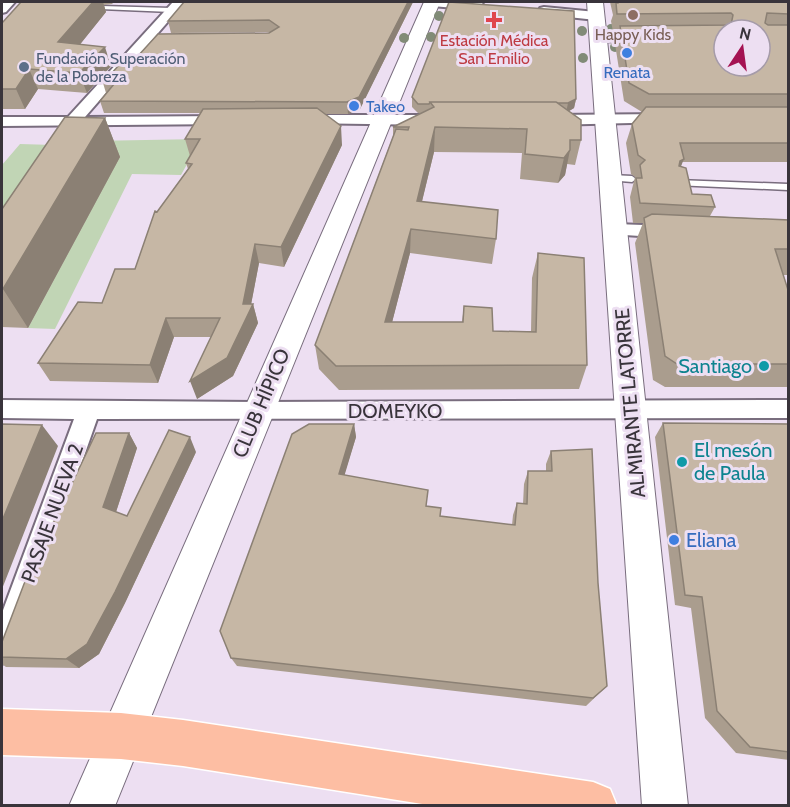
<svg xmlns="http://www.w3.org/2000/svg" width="790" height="807" font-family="Cabin,sans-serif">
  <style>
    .green { fill: #c1d5b5 }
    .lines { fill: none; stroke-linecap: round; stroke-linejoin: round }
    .lane-casing { stroke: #796d7e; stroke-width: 3 }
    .street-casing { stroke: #796d7e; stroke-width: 4 }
    .secondary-casing { stroke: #796d7e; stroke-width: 2 }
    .primary-casing { stroke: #fff; stroke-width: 3 }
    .lane { fill: #fff; fill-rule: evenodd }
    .street { fill: #fff; fill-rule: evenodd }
    .secondary { fill: #fff; fill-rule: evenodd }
    .primary { fill: #fdbea3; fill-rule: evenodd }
    .tree { fill: #818b77 }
    .wall { fill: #aa9d8e }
    .shaded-wall { fill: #8b8074 }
    .building { fill: #c6b7a5; stroke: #8b8074; stroke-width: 1.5; fill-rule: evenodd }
    .education-dot { fill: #8d6e63; stroke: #eddff2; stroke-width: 2 }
    .health-dot { fill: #e0444e; stroke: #eddff2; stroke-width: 2 }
    .shop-dot { fill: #3f7fe0; stroke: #eddff2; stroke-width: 2 }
    .service-dot { fill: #5c6f8a; stroke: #eddff2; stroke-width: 2 }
    .culture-dot { fill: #0f9aa8; stroke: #eddff2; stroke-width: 2 }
    .labels { text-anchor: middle; stroke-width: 6; stroke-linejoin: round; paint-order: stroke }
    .far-education-label { font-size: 16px; fill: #785e54; stroke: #eddff2 }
    .far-health-label { font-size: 16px; fill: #be3a42; stroke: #eddff2 }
    .far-service-label { font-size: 16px; fill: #4e5e75; stroke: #eddff2; text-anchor: start }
    .far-shop-label { font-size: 16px; fill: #366cbe; stroke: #eddff2 }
    .culture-label { font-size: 20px; fill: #0d838f; stroke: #eddff2; text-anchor: end }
    .street-label { font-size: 20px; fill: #39343b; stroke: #eddff2 }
    .shop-label { font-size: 20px; fill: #366cbe; stroke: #eddff2; text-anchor: start }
  </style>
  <rect width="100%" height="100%" fill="#eddff2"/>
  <path class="green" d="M201,139L181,175L132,174L55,329L28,328L119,158L2,285V165L20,144L87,146L90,141Z"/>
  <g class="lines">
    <g class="lane-casing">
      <path id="lane" d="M102,6L171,8L174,10L171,12L100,9V7Z
        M611,175L632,176L636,179L632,182L608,180L607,178Z
        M677,180L788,184V190L674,185V181Z"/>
    </g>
    <g class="street-casing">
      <path id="street" d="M3,2H15L6,12L2,13Z
        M173,2H185L85,117L226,116L234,121L231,124L2,126V117H68Z
        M426,2L482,3L484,6L478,10L432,6Z
        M544,7L596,12L602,16L596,20L540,14L538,11L540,8Z
        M598,34H648L655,38L648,42L593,41L591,38L593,35Z
        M667,114L675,119L672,122L550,125L542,120L550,115Z
        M304,115H436L444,120L436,125L299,123L296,120L299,117Z
        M615,224L671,226L677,228L680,232L677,236L671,238L609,234L606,230L609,226Z
        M2,400L258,402L788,400V418L97,419L16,650L12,660L2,664V613L74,419L2,418Z"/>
    </g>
    <g class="secondary-casing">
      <path id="secondary" d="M424,2H440L115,806H69Z
        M587,2H603L688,806H642Z"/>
    </g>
    <g class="primary-casing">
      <path id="primary" d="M2,709L121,713L183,720L593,782L610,789L617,806H435L183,766L121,759L2,755Z"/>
    </g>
    <use href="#lane" class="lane"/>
    <use href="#street" class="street"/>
    <use href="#secondary" class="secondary"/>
    <use href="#primary" class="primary"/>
  </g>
  <g class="tree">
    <circle cx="439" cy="16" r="5"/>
    <circle cx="611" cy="29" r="5"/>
    <circle cx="582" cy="31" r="5"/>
    <circle cx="431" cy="37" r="5"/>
    <circle cx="404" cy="38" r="5"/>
    <circle cx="615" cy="47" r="5"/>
    <circle cx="583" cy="58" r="5"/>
  </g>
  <path class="wall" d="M21,2H114L112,4L104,5L106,12L80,44L111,66L87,93L38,89L25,109H2V23Z
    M184,2H413L360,109L348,114H324L342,145L284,267L259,263L251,304H253L258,323L233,376L197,399L211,337H174L158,383L50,381L38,363L102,303L135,269L157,212L188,169L186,163L190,156L185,139L200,113H104L100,101L106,93L103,83L137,57L271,32L171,33L168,21Z
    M610,2H789V162H682L681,166L692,194L715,207L710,216L789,220V275H783L789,293V387H665L653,380L635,243L643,223H633L630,197L635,177L631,174L626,143L632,124L642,112L624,101L615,44L618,32H613L611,21L613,15Z
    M412,97L576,99L574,108L569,111L581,140L575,165L567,164L565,175L558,183L520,179L522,153L434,152L422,201L496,239L492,264L410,253L392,322H462L464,306L493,331H531L532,278L538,253L587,365L579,389L339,390L319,369L315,345L393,136V127L421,113H418L412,107Z
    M105,118L120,157L28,328L2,327V209Z
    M663,423L789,424V760L736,753L705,718L691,608L675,605L655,437Z
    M354,424L356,437L344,475L427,506L440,516L512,525L513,515L517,503L523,504L524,484L528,471H546V464L551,451L598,583L607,686L586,706L237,666L231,658Z
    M129,433L137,448L116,512L127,516L196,452L125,603L99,654L79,668L6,667L2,664V642Z"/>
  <path class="shaded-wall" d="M93,2H103L106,12L66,62L58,42Z
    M408,2H413L360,109L348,114L347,102Z
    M105,47L111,66L87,93L79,73Z
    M29,69L38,89L25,109L16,89Z
    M576,99L574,108L566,113L568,103Z
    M105,118L120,157L28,328L3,289Z
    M341,126L342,145L284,267L281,247Z
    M435,127L434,152L416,226L417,201Z
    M570,150L565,175L558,183L564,158Z
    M684,159L676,178L680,161Z
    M411,229L410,253L386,346L385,322Z
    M255,244L259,263L250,310L253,304L258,323L233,376L197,399L190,381L243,304Z
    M166,318L174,337L158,383L150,365Z
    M354,424L356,437L341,487L339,474Z
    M42,425L58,446L2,589V521Z
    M129,433L137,448L113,521L103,507Z
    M190,437L196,452L125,603L99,654L79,668L66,659Z"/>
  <path class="building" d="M21,2H93L58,42L105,47L79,73L29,69L16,89H2V23Z
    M184,2H408L359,97L347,102L100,101L114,84L103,83L127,56L137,57L158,34L269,33L279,27L269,20L168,21Z
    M449,2L574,11L576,99L568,103H558L556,102H430L429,104H418L412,97Z
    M618,2H789V14L767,13L765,23L768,25H789V94H649L629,83L620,26L731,25L733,15L731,13L617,14L616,3H618ZM724,30H760V66H724Z
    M430,102H556L581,120V140H570V150L564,158L525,154L527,129L435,127L417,201L498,210L496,239L411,229L385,322H463L464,306L492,308L493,331L536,332L538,253L584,258L587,365L336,366L315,345L396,129L408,130L409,127H393L434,107Z
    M646,107H789V143H680L684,159L680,161L679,166L686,168L692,194L711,195L715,207L640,203L636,178H642L640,165L645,160L638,155L632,124Z
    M317,108L341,126L281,247L255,244L243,304H253L227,358L190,381L220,318H166L150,365L38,363L78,302L102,303L115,269H135L155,211L157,212L192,164L186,163L200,139H185L203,109Z
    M65,117L105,118L3,289H2V209Z
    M652,214L789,220V249H775L789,293V364H677L665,356L644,218Z
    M663,423L789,424V752L750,747L717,711L702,597L685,595Z
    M2,424L42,425L2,521Z
    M309,424H354L339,474L428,490L426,506L441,508L440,516L515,525L517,503L527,504L528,471H552L551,451L592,449L598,583L607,686L593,698L231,658L220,631L292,434Z
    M169,430L190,437L115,592L87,644L66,659L2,657V642L24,584L96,433H129L103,507L127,516Z"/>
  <circle class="education-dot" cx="633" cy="15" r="6"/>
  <path class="health-dot" d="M491 11h6v6h6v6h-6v6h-6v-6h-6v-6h6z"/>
  <g class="shop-dot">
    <circle cx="627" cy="53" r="6"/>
    <circle cx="354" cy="106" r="6"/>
    <circle cx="674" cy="540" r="6"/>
  </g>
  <circle class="service-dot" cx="24" cy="67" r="6"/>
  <g class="culture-dot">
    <circle cx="764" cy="366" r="6"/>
    <circle cx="682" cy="462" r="6"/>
  </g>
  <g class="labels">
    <g class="far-education-label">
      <text x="633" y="40">Happy Kids</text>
    </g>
    <g class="far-health-label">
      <text x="494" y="46">Estación Médica<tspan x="494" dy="18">San Emilio</tspan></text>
    </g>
    <g class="far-service-label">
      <text x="36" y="64">Fundación Superación<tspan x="36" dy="18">de la Pobreza</tspan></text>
    </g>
    <g class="far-shop-label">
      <text x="627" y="78">Renata</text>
      <text x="366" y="112" text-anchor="start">Takeo</text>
    </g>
    <g class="culture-label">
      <text x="752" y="373">Santiago</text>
      <text x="694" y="457" text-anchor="start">El mesón<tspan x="694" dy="23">de Paula</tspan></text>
    </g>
    <g class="street-label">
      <text transform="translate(261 403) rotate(-67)" y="7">CLUB HÍPICO</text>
      <text transform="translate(630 403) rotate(-95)" y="7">ALMIRANTE LATORRE</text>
      <text x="395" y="418">DOMEYKO</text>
      <text transform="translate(52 513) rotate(-70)" y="7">PASAJE NUEVA 2</text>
    </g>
    <g class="shop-label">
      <text x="686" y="547">Eliana</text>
    </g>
  </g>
  <rect width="790" height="807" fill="none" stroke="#39343b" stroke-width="6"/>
  <g transform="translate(742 48) rotate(13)"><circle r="28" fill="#eddff2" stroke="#a59ba9" stroke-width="1.5"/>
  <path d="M0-4.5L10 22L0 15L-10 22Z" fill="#a41252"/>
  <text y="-9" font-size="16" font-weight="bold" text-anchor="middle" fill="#39343b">N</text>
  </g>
</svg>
